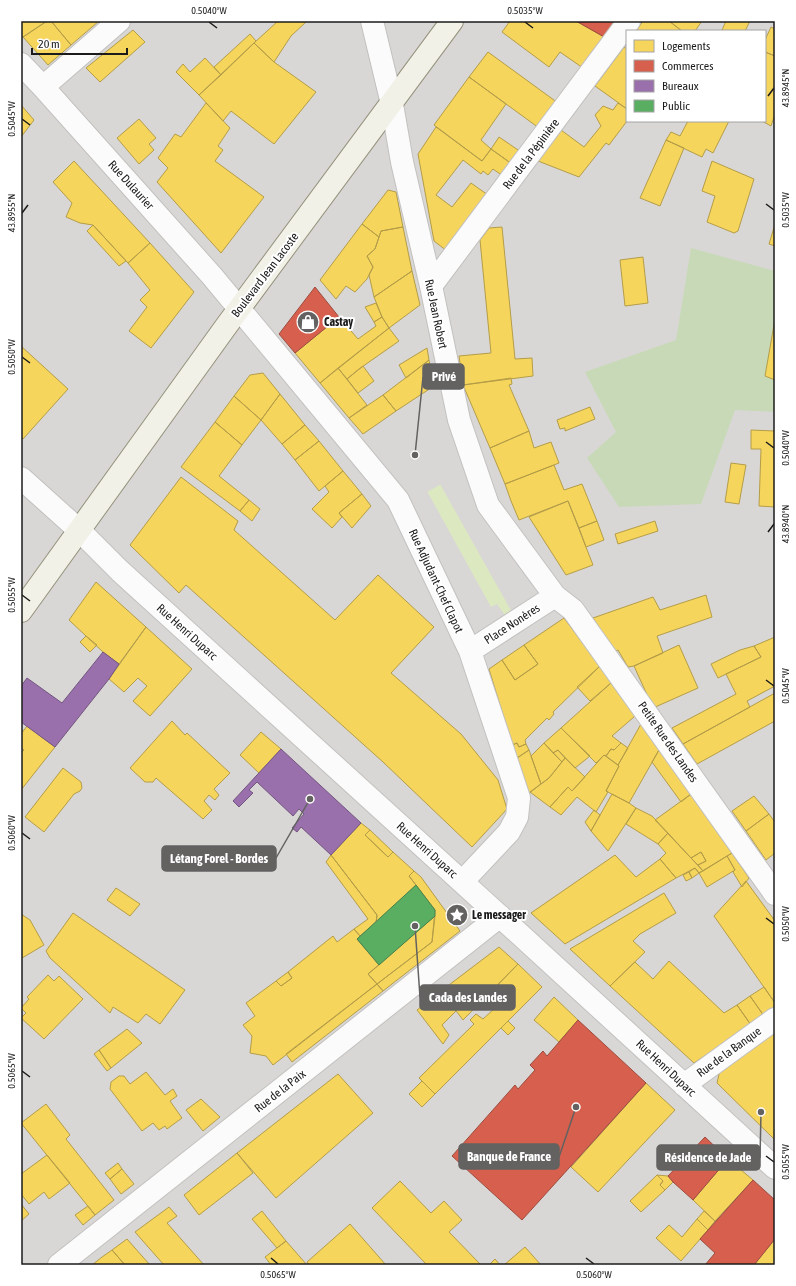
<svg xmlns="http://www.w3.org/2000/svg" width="796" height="1286" font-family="'Asap Condensed',sans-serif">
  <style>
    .residential { fill: #d9d7d5; fill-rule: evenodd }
    .grass { fill: #dce8c0 }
    .forest { fill: #c8d9b8 }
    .parking { fill: #d8d7d5 }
    .homes { fill: #f6d55c; stroke: #b49d48 }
    .shops { fill: #d6604d; stroke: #9e4b3e }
    .offices { fill: #9970ab; stroke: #735680 }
    .public { fill: #5aae61; stroke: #47824c }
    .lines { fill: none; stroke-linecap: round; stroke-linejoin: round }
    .minor-casing { stroke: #c2c1bf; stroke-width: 24 }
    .tertiary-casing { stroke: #c2c1bf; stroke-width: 24 }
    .secondary-casing { stroke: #94927c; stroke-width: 24 }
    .minor { stroke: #fcfbfb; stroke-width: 22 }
    .tertiary { stroke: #fcfbfb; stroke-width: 22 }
    .secondary { stroke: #f2f1e8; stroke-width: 22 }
    .ticks { fill: none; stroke: #1b1b1b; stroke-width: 1.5 }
    .labels { text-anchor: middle; stroke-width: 4; stroke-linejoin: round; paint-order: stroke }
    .street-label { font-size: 12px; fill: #1b1b1b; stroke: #fff }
    .poi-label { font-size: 12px; font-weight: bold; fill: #1b1b1b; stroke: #fff; text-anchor: start }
    .leader { fill: none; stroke: #636261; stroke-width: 1.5 }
    .callout-dot { fill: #636261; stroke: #fff; stroke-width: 1.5 }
    .callout { fill: #636261; stroke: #636261; stroke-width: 1.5 }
    .callout-label { font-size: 13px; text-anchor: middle; font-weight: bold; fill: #fff }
    .neatline { fill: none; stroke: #1b1b1b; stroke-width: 1.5 }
    .ticks-label { font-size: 10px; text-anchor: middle; fill: #1b1b1b }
  </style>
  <rect width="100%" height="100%" fill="#eae7e3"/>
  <path class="residential" d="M21,21H775V1265H21ZM627,31H765V121H627Z"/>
  <path class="grass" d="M440,484L513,614L507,618L497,604L491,607L427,491Z"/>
  <path class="forest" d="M691,248L775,271V412L735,410L701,504L619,507L587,458L616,432L585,372L676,340Z"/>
  <path class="parking" d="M472,21H497L457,76L455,44Z
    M434,386L455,476L415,499L363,434Z
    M454,482L513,580L502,586L445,487Z
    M426,495L489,608L476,615L413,503Z
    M529,520L562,575L553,580L520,525Z
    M548,831L558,846L520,872L510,856Z"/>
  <path class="homes" d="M21,21H47L23,37L21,35Z
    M47,21H51L71,45L48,65L23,37Z
    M51,21H99L71,45Z
    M278,21H307L291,36L274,62L254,43Z
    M510,21H576L606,38L583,68L560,52L549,67L502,32Z
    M643,21H669L682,31H636Z
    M669,21H702L695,31H682Z
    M726,21H750L745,31H723L722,30Z
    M771,27L775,29V56L765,52V40Z
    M133,30L145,42L100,82L86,68Z
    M250,34L256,41L221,75L214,67Z
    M254,43L274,62L316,92L274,144L231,111L223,121L199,95Z
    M624,47L627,49V109L595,86Z
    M488,52L558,103L539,128L469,77Z
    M765,52L775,56V114L771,126L762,121H765Z
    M205,58L221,75L199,95L176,72L183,64L190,72Z
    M469,77L506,104L481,140L491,149L482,161L434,125Z
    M206,103L230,128L218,146L223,150L215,161L264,197L221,253L157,182L168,168L158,158L175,134L181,137Z
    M618,103L627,109V121L609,145L606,143L579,177L538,161L561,130L584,147L601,126L595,115L603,106L613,110Z
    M21,105L34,120L21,137Z
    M139,119L156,138L149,144L154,150L139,164L117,138Z
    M688,121H729L713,153L706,149L702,157L666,140L671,132L680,136Z
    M436,127L482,161L491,149L512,164L503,176L493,169L488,175L483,171L481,174L463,160L436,195L452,207L471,183L488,195L447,251L434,241L418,154Z
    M499,137L521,152L512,164L491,149Z
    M666,140L684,148L660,206L640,198Z
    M74,161L150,243L128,263L93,225L80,223L66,217L72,203L53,182Z
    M712,161L754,179L738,231L734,233L707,222L715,196L702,191Z
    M388,190L396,192L403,227L381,231L379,237L362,224Z
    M362,224L379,237L375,249L367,256L373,267L367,279L355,292L346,286L336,299L320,280Z
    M775,224V246L769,244Z
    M93,225L126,261L119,266L87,231Z
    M403,227L412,271L374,297L369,275L373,267L367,256L375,249L381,231Z
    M502,227L515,359L532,358L533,376L463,385L459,356L491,353L480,240L489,228Z
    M150,243L194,292L151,348L129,331L147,307L140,300L150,290L128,263Z
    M643,257L648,303L625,306L620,260Z
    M412,271L420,305L389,328L382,317L374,297Z
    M376,303L382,317L374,322L365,307Z
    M339,317L358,339L376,326L374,322L382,317L389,328L320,383L295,353Z
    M775,319V380L765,376Z
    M389,328L399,341L359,369L347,379L338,368Z
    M21,346L68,389L23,439L21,438Z
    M427,348L429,360L406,378L399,365Z
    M429,360L434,386L396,411L383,395Z
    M363,366L374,381L358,393L347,379Z
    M338,368L367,405L349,418L320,383Z
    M263,373L280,394L261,420L234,396L250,375Z
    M511,378L512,384L509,385L529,431L490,448L463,385Z
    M280,394L305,425L282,444L261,420Z
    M383,395L396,411L363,434L349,418Z
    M234,396L261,420L242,445L215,422Z
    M590,407L595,419L565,431V428L560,429L557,420Z
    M215,422L242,445L219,476L249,500L240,511L181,467Z
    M305,425L319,441L295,460L282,444Z
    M751,430L775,431V507L759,506L761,449H751Z
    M529,431L534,448L551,442L559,463L505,484L490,448Z
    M319,441L343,471L319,491L295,460Z
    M731,463L746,465L739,504L725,502Z
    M554,465L564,490L582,484L597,521L579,528L568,501L519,520L511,501L505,484Z
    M343,471L362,494L339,513L342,517L332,528L312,509L329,492L325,486Z
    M181,477L238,521L234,530L335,620L378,575L434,627L391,673L461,734L498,780L507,809L472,847L383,762L186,585L179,593L130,545Z
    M362,494L371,506L352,528L339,513Z
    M249,500L260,509L252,521L240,511Z
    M568,501L593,565L566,575L529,517Z
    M597,521L604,540L586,547L579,528Z
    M655,521L658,531L618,544L615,534Z
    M96,582L146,627L119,664L103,652L69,620Z
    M706,595L712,617L657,636L663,653L634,666L628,667L618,650L613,652L593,618L653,597L660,610Z
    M564,618L600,666L553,712L554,714L549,720L547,718L525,740L526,744L519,747L517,743L512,745L489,669L502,660L515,680L538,664L524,645Z
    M146,627L192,669L150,716L133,701L147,686L138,678L124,692L109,679Z
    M86,636L97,645L90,652L80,642Z
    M775,637V686L747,701L750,707L683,744L672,728L736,694L726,674L761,657L754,646Z
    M524,645L538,664L515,680L502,660Z
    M679,645L698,688L653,708L634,666Z
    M754,646L761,657L718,678L711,664L740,650Z
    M600,666L611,683L590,701L577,687Z
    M611,683L635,716L612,736L621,743L614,750L611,749L606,756L604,755L596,763L561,728Z
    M775,693V721L697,764L683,744Z
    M172,721L185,735L187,733L230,773L214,789L219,795L215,800L209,795L204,801L212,810L203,819L156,778L153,782H145L130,768Z
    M641,724L659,750L629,803L606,791L619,766L618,765Z
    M27,726L55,747L21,790V753L24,750L21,748V734Z
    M561,728L590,756L575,768L558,750L553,753L544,743Z
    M261,732L281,749L259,773L240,755Z
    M517,743L519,747L526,744L529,750L517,758L512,745Z
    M544,743L562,762L549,778L541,784L531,756Z
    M621,743L628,748L618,765L606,756L611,749L614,750Z
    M529,750L541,784L528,794L517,758Z
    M558,750L565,758L562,762L553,753Z
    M659,750L691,794L681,802L652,762Z
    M604,755L619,766L606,791L608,792L596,812L577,797L561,815L550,807L568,787L572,791Z
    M565,758L585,777L572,791L568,787L550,807L530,792L549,778Z
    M63,768L81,782L82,788L80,791L74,794L44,832L25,817Z
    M612,794L629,803L636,808L608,851L591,831Z
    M691,794L732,853L703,871L698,865L706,861L701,852L691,858L655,820Z
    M754,796L769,814L746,831L732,811Z
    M636,808L652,816L668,833L658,844L626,824Z
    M594,810L600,815L591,831L585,822Z
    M769,814L774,821L775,820V853L766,860L746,831Z
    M361,823L370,830L365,835L388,857L393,852L414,871L409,876L416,885L376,923L377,915L331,855Z
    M370,830L393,852L388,857L365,835Z
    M668,833L691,858L703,871L699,873L695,868L676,878L660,859L666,853L658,844Z
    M701,852L706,861L698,865L691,858Z
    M732,853L749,878L742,887L733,872L735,870L727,856Z
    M331,855L377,915L376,923L360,936L354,929L368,919L326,862Z
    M615,855L636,877L660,859L676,878L565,944L531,913Z
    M727,856L735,870L707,887L699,873Z
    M695,868L699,873L692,878L689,872Z
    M414,871L421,877L460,931L383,991L377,984L432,942L435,910L409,876Z
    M689,872L692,878L686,881L683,875Z
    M746,881L775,921V1003L714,916Z
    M116,888L140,904L130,916L107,900Z
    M664,893L676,913L640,934L633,941L645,952L610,986L570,949Z
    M73,913L185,990L160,1024L146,1014L138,1023L113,1007L110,1013L50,958L46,951Z
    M21,914L30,920L44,945L22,958H21Z
    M435,916L432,942L377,984L368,974Z
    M354,929L360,936L357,939L379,965L368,974L377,984L273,1065L266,1056L250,1053L252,1036L243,1025L255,1016L246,1003L276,981L281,986L292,978L288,972L333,936L337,942Z
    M499,947L518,964L463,1020L441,991Z
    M669,961L724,1013L737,1005L751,1025L694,1063L610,986L635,962L653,979Z
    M518,964L542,987L435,1094L419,1078L474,1024L470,1020L476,1014L483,1019L494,1009L484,999Z
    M288,972L292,978L281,986L276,981Z
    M48,975L54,981L59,976L83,999L44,1039L21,1018L26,1013L21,1008L29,999L27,997Z
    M377,984L383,991L292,1062L286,1054Z
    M764,987L775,1003V1009L764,1016L750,996Z
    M441,991L456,1011L442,1025L449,1035L443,1044L417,1010Z
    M750,996L764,1016L751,1025L737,1005Z
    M554,997L578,1020L559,1042L534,1020Z
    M508,1021L515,1028L508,1035L501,1028Z
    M127,1029L142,1043L111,1068L99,1050Z
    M775,1033V1140L717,1083L720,1070Z
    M99,1050L111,1068L107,1071L94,1054Z
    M146,1072L165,1095L173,1089L177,1096L170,1101L182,1118L167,1129L165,1126L159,1130L153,1123L142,1131L110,1089L111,1082L119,1076H124L130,1084Z
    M338,1074L373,1113L276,1198L237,1153Z
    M422,1081L435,1094L422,1107L409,1094Z
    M646,1083L675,1110L598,1192L571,1167Z
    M201,1099L220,1117L203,1131L186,1110Z
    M46,1104L70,1135L66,1139L114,1200L95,1215L21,1123Z
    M237,1153L253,1173L199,1215L184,1195Z
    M47,1155L70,1183L49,1199L44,1192L29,1204L21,1194V1174Z
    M728,1159L753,1180L715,1221L693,1200Z
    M118,1163L122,1169L110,1179L105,1173Z
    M122,1169L134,1184L121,1194L110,1179Z
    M657,1175L668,1176L673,1182L665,1190L660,1185L663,1181Z
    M657,1175L663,1181L660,1185L665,1190L641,1212L630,1201Z
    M400,1181L431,1213L444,1201L462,1220L449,1232L481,1265H427L372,1208Z
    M21,1204L29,1214L21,1221Z
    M88,1206L95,1215L83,1225L75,1215Z
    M169,1207L177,1216L167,1223L204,1265H164L135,1232Z
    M262,1211L286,1241L277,1248L252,1219Z
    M704,1211L715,1221L708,1230L697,1219Z
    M697,1219L708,1230L681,1261L656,1238L669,1225L682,1237Z
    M350,1224L386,1265H309L307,1262Z
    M127,1239L150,1265H125L112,1250Z
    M775,1239V1265H754Z
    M286,1241L307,1265H271L265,1257Z
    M525,1247L541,1265H504Z
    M112,1250L125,1265H92L102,1257Z
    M495,1259L500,1265H489Z"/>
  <path class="shops" d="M576,21H616L606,38Z
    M315,287L339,317L295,353L279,334Z
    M578,1020L646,1083L522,1220L452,1156L515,1085L518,1089L535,1070L530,1065L543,1051L547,1056Z
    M705,1137L728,1159L693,1200L673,1182L668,1176Z
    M753,1180L775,1200V1239L754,1265H705L715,1253L700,1239Z"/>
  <path class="offices" d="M103,652L119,664L109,679L55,747L21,722V686L27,678L62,703Z
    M281,749L361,823L331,855L301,827L297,832L292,828L304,814L299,809L293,816L257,782L249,790L253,793L239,807L233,801Z"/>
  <path class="public" d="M416,885L435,910V916L379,965L357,939Z"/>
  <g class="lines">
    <g class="minor-casing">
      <path id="minor" d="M372,21L392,104L402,162L431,286L459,420L488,505L555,596L573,610L775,894
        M21,64L43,87L212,276L398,500L470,651L519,798L517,817L509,832L462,882
        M43,87L119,21
        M431,286L629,21
        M80,531L120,571L515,930L775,1168
        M470,651L555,596
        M684,1085L775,1019
        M59,1265L500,916"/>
    </g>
    <g class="tertiary-casing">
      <path id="tertiary" d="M21,478L80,531"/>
    </g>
    <g class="secondary-casing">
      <path id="secondary" d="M21,611L227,325L452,21"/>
    </g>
    <use href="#minor" class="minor"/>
    <use href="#tertiary" class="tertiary"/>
    <use href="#secondary" class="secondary"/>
  </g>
  <path class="ticks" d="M209,22L217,28M525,22L533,28M768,96L774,88M22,119L30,125M766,204L774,210M22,213L28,205M22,357L30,363M766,442L774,448M768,532L774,524M22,595L30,601M766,680L774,686M22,833L30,839M766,918L774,924M22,1071L30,1077M766,1156L774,1162M271,1258L278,1264M586,1258L594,1264"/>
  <defs>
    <g id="shop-disc" transform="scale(1.15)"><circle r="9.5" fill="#636261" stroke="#fff"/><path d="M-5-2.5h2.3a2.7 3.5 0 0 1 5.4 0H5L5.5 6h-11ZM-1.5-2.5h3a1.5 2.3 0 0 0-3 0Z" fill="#fff"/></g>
    <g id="sight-disc" transform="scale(1.15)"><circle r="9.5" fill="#636261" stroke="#fff"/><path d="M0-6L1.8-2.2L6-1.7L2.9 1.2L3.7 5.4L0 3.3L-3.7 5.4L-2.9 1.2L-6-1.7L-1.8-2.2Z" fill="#fff"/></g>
  </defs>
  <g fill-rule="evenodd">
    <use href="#shop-disc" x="308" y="322"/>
    <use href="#sight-disc" x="457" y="915"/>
  </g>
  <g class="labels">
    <g class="street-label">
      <text transform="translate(531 154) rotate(-53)" y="4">Rue de la Pépinière</text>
      <text transform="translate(131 185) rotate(48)" y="4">Rue Dulaurier</text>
      <text transform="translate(265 275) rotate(-53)" y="4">Boulevard Jean Lacoste</text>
      <text transform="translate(436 314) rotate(78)" y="4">Rue Jean Robert</text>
      <text transform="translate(436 581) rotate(65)" y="4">Rue Adjudant-Chef Clapot</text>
      <text transform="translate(512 624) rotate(-33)" y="4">Place Nonères</text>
      <text transform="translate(187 632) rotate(42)" y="4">Rue Henri Duparc</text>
      <text transform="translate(668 742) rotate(55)" y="4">Petite Rue des Landes</text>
      <text transform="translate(427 850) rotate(42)" y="4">Rue Henri Duparc</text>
      <text transform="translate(729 1052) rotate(-36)" y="4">Rue de la Banque</text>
      <text transform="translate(666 1068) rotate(43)" y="4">Rue Henri Duparc</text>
      <text transform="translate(280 1091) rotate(-38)" y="4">Rue de la Paix</text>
    </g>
    <g class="poi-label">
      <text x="324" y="326">Castay</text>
      <text x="472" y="919">Le messager</text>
    </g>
  </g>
  <path class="leader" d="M415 455L423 377M310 799L276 858M415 926L420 997M576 1107L559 1157M761 1112L760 1158"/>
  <g class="callout-dot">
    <circle cx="415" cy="455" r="4"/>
    <circle cx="310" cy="799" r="4"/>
    <circle cx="415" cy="926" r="4"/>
    <circle cx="576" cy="1107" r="4"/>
    <circle cx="761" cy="1112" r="4"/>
  </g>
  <g class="callout">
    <rect x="423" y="364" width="41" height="25" rx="4"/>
    <rect x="162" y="846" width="114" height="25" rx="4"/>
    <rect x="420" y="985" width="95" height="25" rx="4"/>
    <rect x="459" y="1144" width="100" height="25" rx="4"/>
    <rect x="657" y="1145" width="103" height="25" rx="4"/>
  </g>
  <g class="callout-label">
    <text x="444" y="381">Privé</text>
    <text x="219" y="863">Létang Forel - Bordes</text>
    <text x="468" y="1002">Cada des Landes</text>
    <text x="509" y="1161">Banque de France</text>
    <text x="708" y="1162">Résidence de Jade</text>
  </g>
  <rect width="796" height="1286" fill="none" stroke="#ffffff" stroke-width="44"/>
  <rect x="626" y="30" width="140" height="92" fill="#ffffff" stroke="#a4a4a4"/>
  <rect x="634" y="40" width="20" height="12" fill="#f6d55c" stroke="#a4a4a4"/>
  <text x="662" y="50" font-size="12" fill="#1b1b1b">Logements</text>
  <rect x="634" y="60" width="20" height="12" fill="#d6604d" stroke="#a4a4a4"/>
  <text x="662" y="70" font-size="12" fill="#1b1b1b">Commerces</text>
  <rect x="634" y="80" width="20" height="12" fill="#9970ab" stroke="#a4a4a4"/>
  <text x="662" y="90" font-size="12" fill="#1b1b1b">Bureaux</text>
  <rect x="634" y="100" width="20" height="12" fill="#5aae61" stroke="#a4a4a4"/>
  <text x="662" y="110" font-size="12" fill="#1b1b1b">Public</text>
  <path d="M32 48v6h95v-6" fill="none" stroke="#1b1b1b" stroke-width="2"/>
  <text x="38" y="48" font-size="12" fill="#1b1b1b" stroke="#ffffff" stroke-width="3" paint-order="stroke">20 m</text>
  <rect x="22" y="22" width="752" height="1242" class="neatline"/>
  <g class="ticks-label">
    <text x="209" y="14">0.5040°W</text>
    <text x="525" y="14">0.5035°W</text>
    <text transform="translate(785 88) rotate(-90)" y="4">43.8945°N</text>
    <text transform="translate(11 119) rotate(-90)" y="4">0.5045°W</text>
    <text transform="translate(785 210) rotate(-90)" y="4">0.5035°W</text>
    <text transform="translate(11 213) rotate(-90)" y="4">43.8955°N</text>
    <text transform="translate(11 357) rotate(-90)" y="4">0.5050°W</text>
    <text transform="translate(785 448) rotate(-90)" y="4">0.5040°W</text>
    <text transform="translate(785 524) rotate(-90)" y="4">43.8940°N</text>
    <text transform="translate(11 595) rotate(-90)" y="4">0.5055°W</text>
    <text transform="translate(785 686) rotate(-90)" y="4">0.5045°W</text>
    <text transform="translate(11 833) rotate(-90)" y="4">0.5060°W</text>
    <text transform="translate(785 924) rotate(-90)" y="4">0.5050°W</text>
    <text transform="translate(11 1071) rotate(-90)" y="4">0.5065°W</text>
    <text transform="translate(785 1162) rotate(-90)" y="4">0.5055°W</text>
    <text x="278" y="1278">0.5065°W</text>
    <text x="594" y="1278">0.5060°W</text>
  </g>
</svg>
